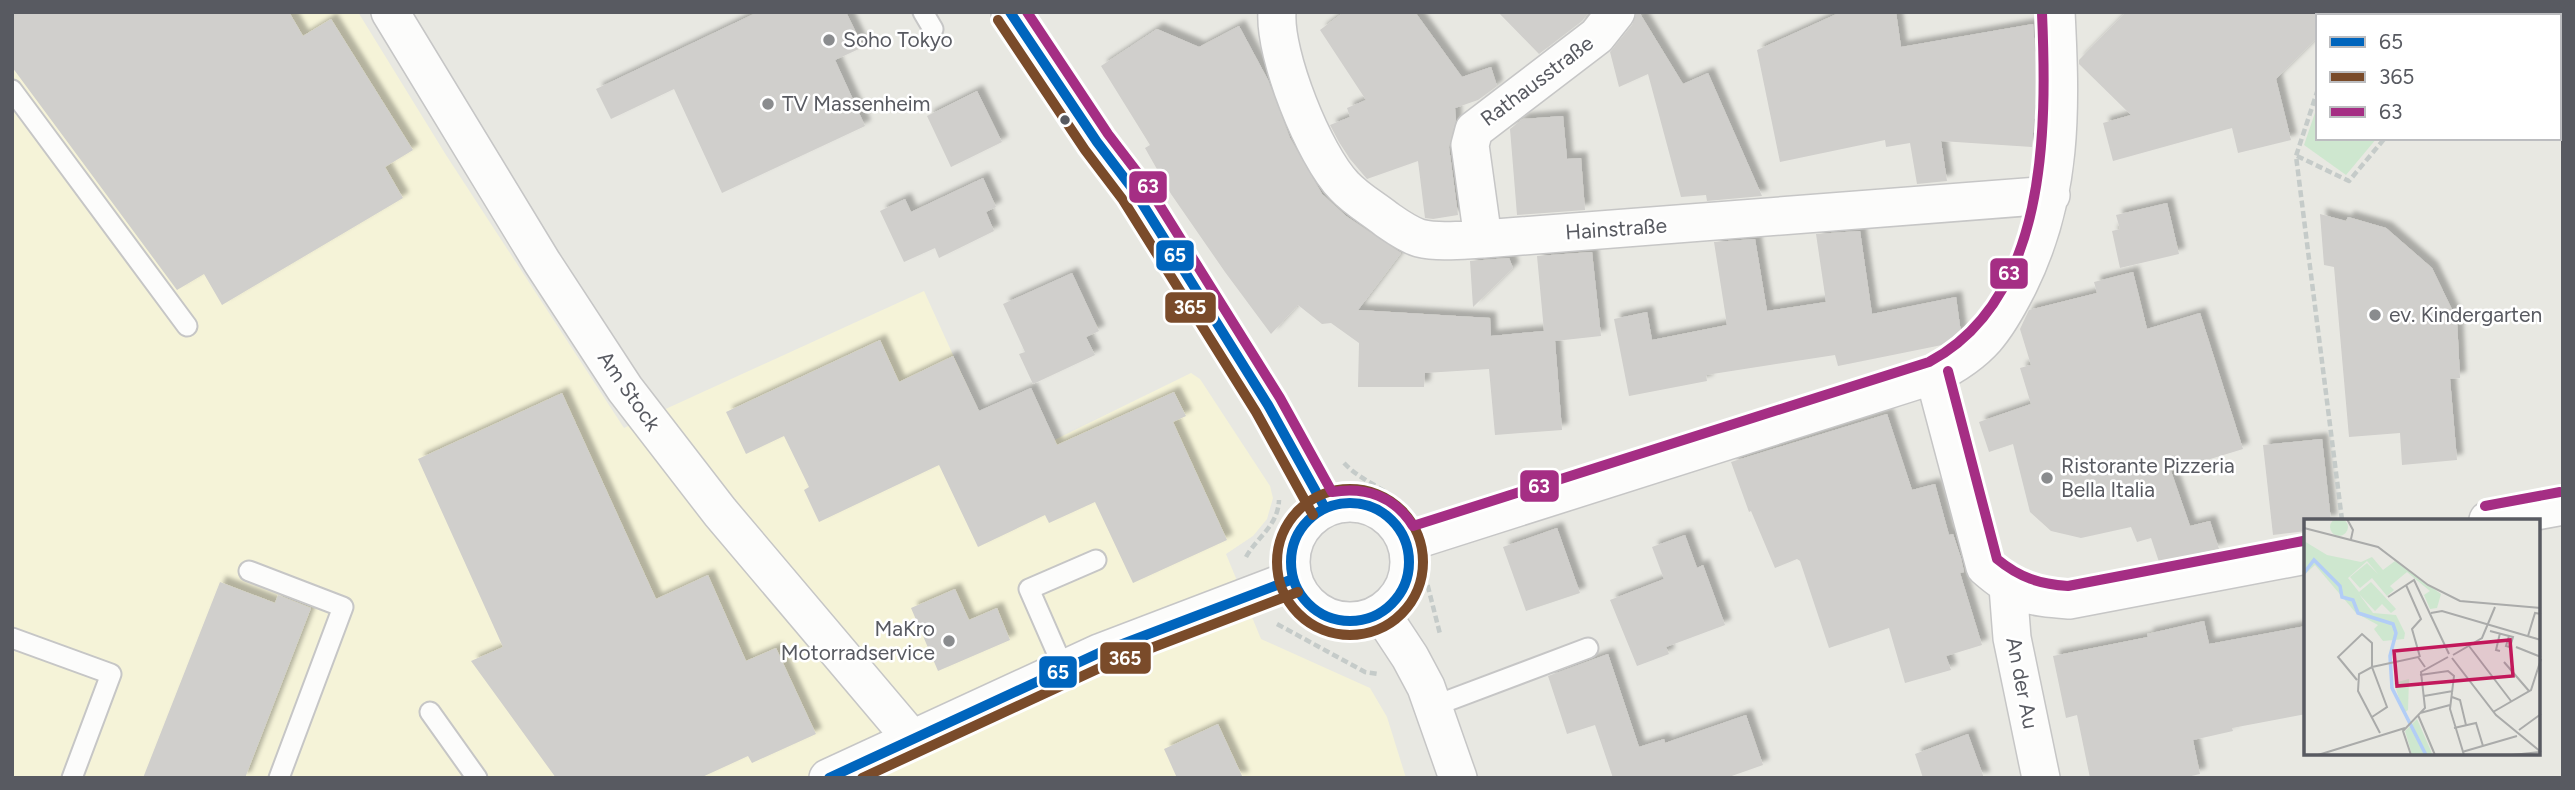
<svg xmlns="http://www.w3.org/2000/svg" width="2575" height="790" font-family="Figtree,sans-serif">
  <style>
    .commercial { fill: #f5f3d8 }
    .green { fill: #cee7cf }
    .building { fill: #d0cfcc; filter: url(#shadow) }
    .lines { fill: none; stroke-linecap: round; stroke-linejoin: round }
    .service-casing { stroke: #c6c6c6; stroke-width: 23 }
    .minor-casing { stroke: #c6c6c6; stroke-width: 40 }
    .path { stroke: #c5cbc9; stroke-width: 4.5; stroke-dasharray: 7 3.5; stroke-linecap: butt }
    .service { stroke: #fcfcfb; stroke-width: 19 }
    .minor { stroke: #fcfcfb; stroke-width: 37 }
    .bus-1-casing { stroke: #fff; stroke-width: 16 }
    .bus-2-casing { stroke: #fff; stroke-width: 16 }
    .bus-3-casing { stroke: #fff; stroke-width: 16 }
    .bus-1 { stroke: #0065bd; stroke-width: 10 }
    .bus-2 { stroke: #7a4b2a; stroke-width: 10 }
    .bus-3 { stroke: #a52e84; stroke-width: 10 }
    .poi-dot { fill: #8a8c8e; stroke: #fff; stroke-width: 2.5 }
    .bus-dot { fill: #585a61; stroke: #fff; stroke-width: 2.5 }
    .labels { text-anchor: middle; stroke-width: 5; stroke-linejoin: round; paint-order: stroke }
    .poi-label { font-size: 21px; fill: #585a61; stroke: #fff; text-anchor: start }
    .street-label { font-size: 21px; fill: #585a61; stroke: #fff }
    .inset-river { fill: none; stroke: #b2cdf6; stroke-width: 3.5 }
    .inset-road { fill: none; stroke: #aaabaa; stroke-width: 2 }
    .view { fill: #c2185b; fill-opacity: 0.15; stroke: #c2185b; stroke-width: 3.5 }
    .inset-edge { fill: none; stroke: #585a61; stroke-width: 3.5 }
    .line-badge { stroke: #fff; stroke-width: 2.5 }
    .badge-label { font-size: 19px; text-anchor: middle; font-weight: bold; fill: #fff }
  </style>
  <defs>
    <filter id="shadow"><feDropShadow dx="6" dy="-6" stdDeviation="2" flood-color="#0004"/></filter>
  </defs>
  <rect width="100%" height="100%" fill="#e8e8e2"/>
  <path class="commercial" d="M12,12H358L446,155L624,428L924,291L1003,465L1191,373L1200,379L1270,486L1273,498L1267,519L1253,536L1226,554L1261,639L1370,688L1387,717L1406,778H12Z"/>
  <path class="green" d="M2348,12H2563V89H2559V16H2347Z
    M2318,104V138H2377L2346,175L2304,145Z"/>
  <path class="building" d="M12,12H289L303,36L331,19L413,150L385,167L403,198L222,305L204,274L177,290L12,67Z
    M758,12H846L863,47L835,60L865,126L722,193L674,89L611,119L596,89Z
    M1344,12H1415L1462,77L1491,67L1497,86L1478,100L1455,108L1456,120L1449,147L1458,215L1433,219L1425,218L1418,161L1367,179L1350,159L1339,142L1330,125L1350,117L1347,108L1366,100L1320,30Z
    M1498,12H1589L1582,21L1539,54Z
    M1637,12H1639L1683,84L1708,73L1762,196L1707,201L1706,195L1681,197L1648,74L1619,87L1610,52L1632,25Z
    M1841,12H1896L1901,47L2033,24L2037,78L2032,147L1941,141L1947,181L1917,184L1910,143L1886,147L1885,140L1780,162L1757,50Z
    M2126,12H2318V37L2276,79L2291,140L2238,153L2232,128L2113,161L2103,123L2131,115L2079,64V60Z
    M1239,26L1268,80L1290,138L1322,194L1346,216L1401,253L1358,310L1490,318L1491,336L1544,331L1537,256L1592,252L1601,336L1555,341L1562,430L1495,435L1489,369L1425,373L1424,387H1358L1359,343L1331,323L1322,324L1298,305L1271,334L1225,272L1171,194L1145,148L1150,145L1101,66L1157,29L1199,47Z
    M977,91L1002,142L951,167L927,116Z
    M1563,116L1567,159L1581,158L1585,210L1517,215L1510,129L1523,119Z
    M983,178L996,207L986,212L994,231L939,258L935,248L904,262L880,211L905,199L911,212Z
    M2167,203L2179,254L2120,268L2112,231L2120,229L2116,215Z
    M2320,214L2346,221L2348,217L2386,228L2432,268L2457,320L2460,378L2450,379L2457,460L2402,465L2400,433L2349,437L2334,267L2324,265Z
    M1860,231L1872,314L1956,297L1961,333L1942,345L1838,366L1835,355L1706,375L1707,381L1629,396L1614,319L1647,312L1652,340L1727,325L1714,242L1755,239L1767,311L1826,302L1816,234Z
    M1509,258L1513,268L1473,307L1470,261Z
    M2133,272L2147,329L2200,313L2243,449L2171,471L2190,526L2210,521L2219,549L2159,562L2151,538L2137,542L2131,527L2081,538L2051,531L2030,512L2013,444L1989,452L1979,422L2031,404L2020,368L2031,365L2020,329L2029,310L2097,293L2094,282Z
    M1072,273L1099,331L1086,337L1095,355L1033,384L1019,354L1025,352L1003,304Z
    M880,340L899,382L953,356L979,411L1031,388L1057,445L1174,392L1186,416L1173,422L1227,540L1133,583L1095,502L1049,523L1045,515L978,547L939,465L819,522L804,490L809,487L784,436L746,454L726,412Z
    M562,393L656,599L708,575L746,661L776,648L816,734L752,763L748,756L700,778H556L471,661L503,647L418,459Z
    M1887,414L1912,490L1935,484L1949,535L1953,534L1961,558L1964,572L1960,573L1982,645L1946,656L1951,670L1905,683L1889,628L1829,648L1800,561L1797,559L1775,568L1751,511L1749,512L1731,462Z
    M2322,439L2331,521H2306V531L2273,535L2263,445Z
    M1557,528L1580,593L1526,611L1503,547Z
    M1685,535L1697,568L1703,565L1725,625L1666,647L1669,654L1637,666L1610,600L1664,579L1652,547Z
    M220,582L275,603L278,595L311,608L245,778H143Z
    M955,589L969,620L997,608L1010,640L938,671L911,608Z
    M2204,621L2209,644L2306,626V714L2232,728L2233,731L2193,740L2200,774L2183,778H2090L2077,715L2066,718L2053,656L2148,637L2147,634Z
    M1608,654L1639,747L1664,739L1665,743L1746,715L1763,765L1726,778H1613L1595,725L1567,734L1548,676Z
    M1218,724L1243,778H1177L1164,749Z
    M1968,734L1984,778H1923L1915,754Z"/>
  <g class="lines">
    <g class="service-casing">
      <path id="service" d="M923,12L933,29
        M12,90L187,326
        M249,571L343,607L279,778
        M12,638L111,674L72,778
        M1064,669L1029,589L1096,560
        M1434,706L1588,648
        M430,712L477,778"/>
    </g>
    <g class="minor-casing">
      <path id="minor" d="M390,12L542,262L625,389L720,512L912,739
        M1010,12L1097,142L1135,192L1268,405L1325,508
        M1277,12C1274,55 1314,155 1344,186C1356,199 1372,208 1386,219C1396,226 1407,234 1419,238C1440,243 1462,240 1483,239L2051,195
        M1483,239L1470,145L1474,130L1597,36L1616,12
        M1934,375L1985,567C2017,595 2028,597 2069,600L2306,555
        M1291 562a59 59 0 1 1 118 0a59 59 0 1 1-118 0Z
        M2488,520L2563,506
        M1406,543L1934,375C1981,352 1996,330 2019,284C2063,195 2061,109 2056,12
        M2008,587L2012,638L2041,778
        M1381,613L1410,657L1426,687L1458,778
        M828,778L1099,653L1293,579"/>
    </g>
    <path class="path" d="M2341,16L2342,12
      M2318,89L2296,156L2342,520
      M2297,156L2349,181L2385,138
      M1344,463C1362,482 1387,489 1405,506
      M1246,557C1257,537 1278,526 1279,500
      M1425,575L1440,634
      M1277,624L1365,672L1378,674"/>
    <use href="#service" class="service"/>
    <use href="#minor" class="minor"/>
    <g class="bus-1-casing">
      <path id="bus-1" d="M1010,12L1097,142L1135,192L1268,405L1325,508
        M1291 562a59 59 0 1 1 118 0a59 59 0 1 1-118 0Z
        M829,778L1099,653L1293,579"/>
    </g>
    <g class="bus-2-casing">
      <path id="bus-2" d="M998,20L1085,150L1123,200L1256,412L1313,515
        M1277 562a73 73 0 1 1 146 0a73 73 0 1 1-146 0Z
        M862,778L1104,666L1298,592"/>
    </g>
    <g class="bus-3-casing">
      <path id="bus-3" d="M1027,12L1108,134L1147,185L1280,398L1332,492C1366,486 1395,497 1413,526L1929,362C2048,299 2047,130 2042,13
        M1948,371L1997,559C2020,578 2040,584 2068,586L2303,541
        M2485,506L2560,492"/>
    </g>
    <use href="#bus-1" class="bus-1"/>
    <use href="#bus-2" class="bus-2"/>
    <use href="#bus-3" class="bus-3"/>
  </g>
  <g class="poi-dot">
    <circle cx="829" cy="40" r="7"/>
    <circle cx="768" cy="104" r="7"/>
    <circle cx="2375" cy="315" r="7"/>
    <circle cx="2047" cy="478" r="7"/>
    <circle cx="949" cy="641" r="7"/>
  </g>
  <circle class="bus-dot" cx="1065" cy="120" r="6"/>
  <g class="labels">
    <g class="poi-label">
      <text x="843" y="47">Soho Tokyo</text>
      <text x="782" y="111">TV Massenheim</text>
      <text x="2389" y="322">ev. Kindergarten</text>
      <text x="2061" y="473">Ristorante Pizzeria<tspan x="2061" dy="24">Bella Italia</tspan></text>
      <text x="935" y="636" text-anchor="end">MaKro<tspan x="935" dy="24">Motorradservice</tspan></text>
    </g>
    <g class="street-label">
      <text transform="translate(1537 81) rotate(-37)" y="7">Rathausstraße</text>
      <text transform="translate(1616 229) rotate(-4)" y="7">Hainstraße</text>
      <text transform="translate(629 391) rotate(55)" y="7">Am Stock</text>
      <text transform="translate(2022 683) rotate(79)" y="7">An der Au</text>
    </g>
  </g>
  <g transform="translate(2304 519)">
    <rect width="236" height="236" fill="#e8e8e2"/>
    <path d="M26 8a9 9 0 1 1 18 0a9 9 0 1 1-18 0ZM0,22L23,36L57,43L68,38L79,51L91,42L137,75L133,89L126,90L120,76L126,72L103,53L86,67L90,71L83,77L68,59L56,69L46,58L63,44L74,55L63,42L44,59L55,73L67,63L92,90L87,94L78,85L71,92L55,75L69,94L92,96L101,114L100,120L79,122L70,110L74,106L52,94L11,46L0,56ZM105,160L104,191L100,194L90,164ZM113,200L127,232L128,236H108L101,212Z" fill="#cee7cf"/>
    <path class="inset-river" d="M0,54L10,41L36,67L38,78L49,81L54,94L89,105L92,114L86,137L88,169L122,236"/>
    <path class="inset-road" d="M43,0L49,11L47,20M0,9L74,28L124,66L156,82L237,89M102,66L117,100L108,110L116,138M84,78L110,61L145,135M127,94L138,92L237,121M186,112L205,117L209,118L206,128L202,127L205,117M224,117L231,94L237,95M165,127L207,182M212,128L237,138M196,132L192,131L196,114M149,136L178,119L191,88M148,139L192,196L237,233M200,143L225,172M116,156L144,152L150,157L146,190L160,236M53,161L34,138L58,115L68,124V148L83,188L68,198M120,177L149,172M148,178L156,181L162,206M189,193L227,171L237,140M116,194L146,186M114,196L131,236M150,209L172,204L179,227M215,211L237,195M76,214L54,172L55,155L68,148L114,138L121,148M158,233L213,217M14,236L101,209M107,236L99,212L121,189L117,153L144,138M208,236L236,233"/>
    <path class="view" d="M206,121L209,157L93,167L90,132Z"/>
    <rect width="236" height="236" class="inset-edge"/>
  </g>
  <g class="line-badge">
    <rect x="1128" y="170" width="40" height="34" rx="7" fill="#a52e84"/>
    <rect x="1155" y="239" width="40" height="33" rx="7" fill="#0065bd"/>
    <rect x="1989" y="257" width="40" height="33" rx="7" fill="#a52e84"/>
    <rect x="1164" y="291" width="53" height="33" rx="7" fill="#7a4b2a"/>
    <rect x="1519" y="469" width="41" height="34" rx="7" fill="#a52e84"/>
    <rect x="1099" y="641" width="53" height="34" rx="7" fill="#7a4b2a"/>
    <rect x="1038" y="655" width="40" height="34" rx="7" fill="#0065bd"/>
  </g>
  <g class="badge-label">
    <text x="1148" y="193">63</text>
    <text x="1175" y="262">65</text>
    <text x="2009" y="280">63</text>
    <text x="1190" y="314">365</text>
    <text x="1539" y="493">63</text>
    <text x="1125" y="665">365</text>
    <text x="1058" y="679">65</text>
  </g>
  <rect width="2575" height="790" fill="none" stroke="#585a61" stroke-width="28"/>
  <rect x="2316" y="14" width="245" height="126" fill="#ffffff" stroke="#bcbdc0" stroke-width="2"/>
  <rect x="2330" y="37" width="35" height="10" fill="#0065bd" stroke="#bcbdc0" stroke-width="2"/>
  <text x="2379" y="49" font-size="21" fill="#585a61">65</text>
  <rect x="2330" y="72" width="35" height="10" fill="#7a4b2a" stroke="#bcbdc0" stroke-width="2"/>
  <text x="2379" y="84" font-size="21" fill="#585a61">365</text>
  <rect x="2330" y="107" width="35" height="10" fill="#a52e84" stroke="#bcbdc0" stroke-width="2"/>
  <text x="2379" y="119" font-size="21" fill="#585a61">63</text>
</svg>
